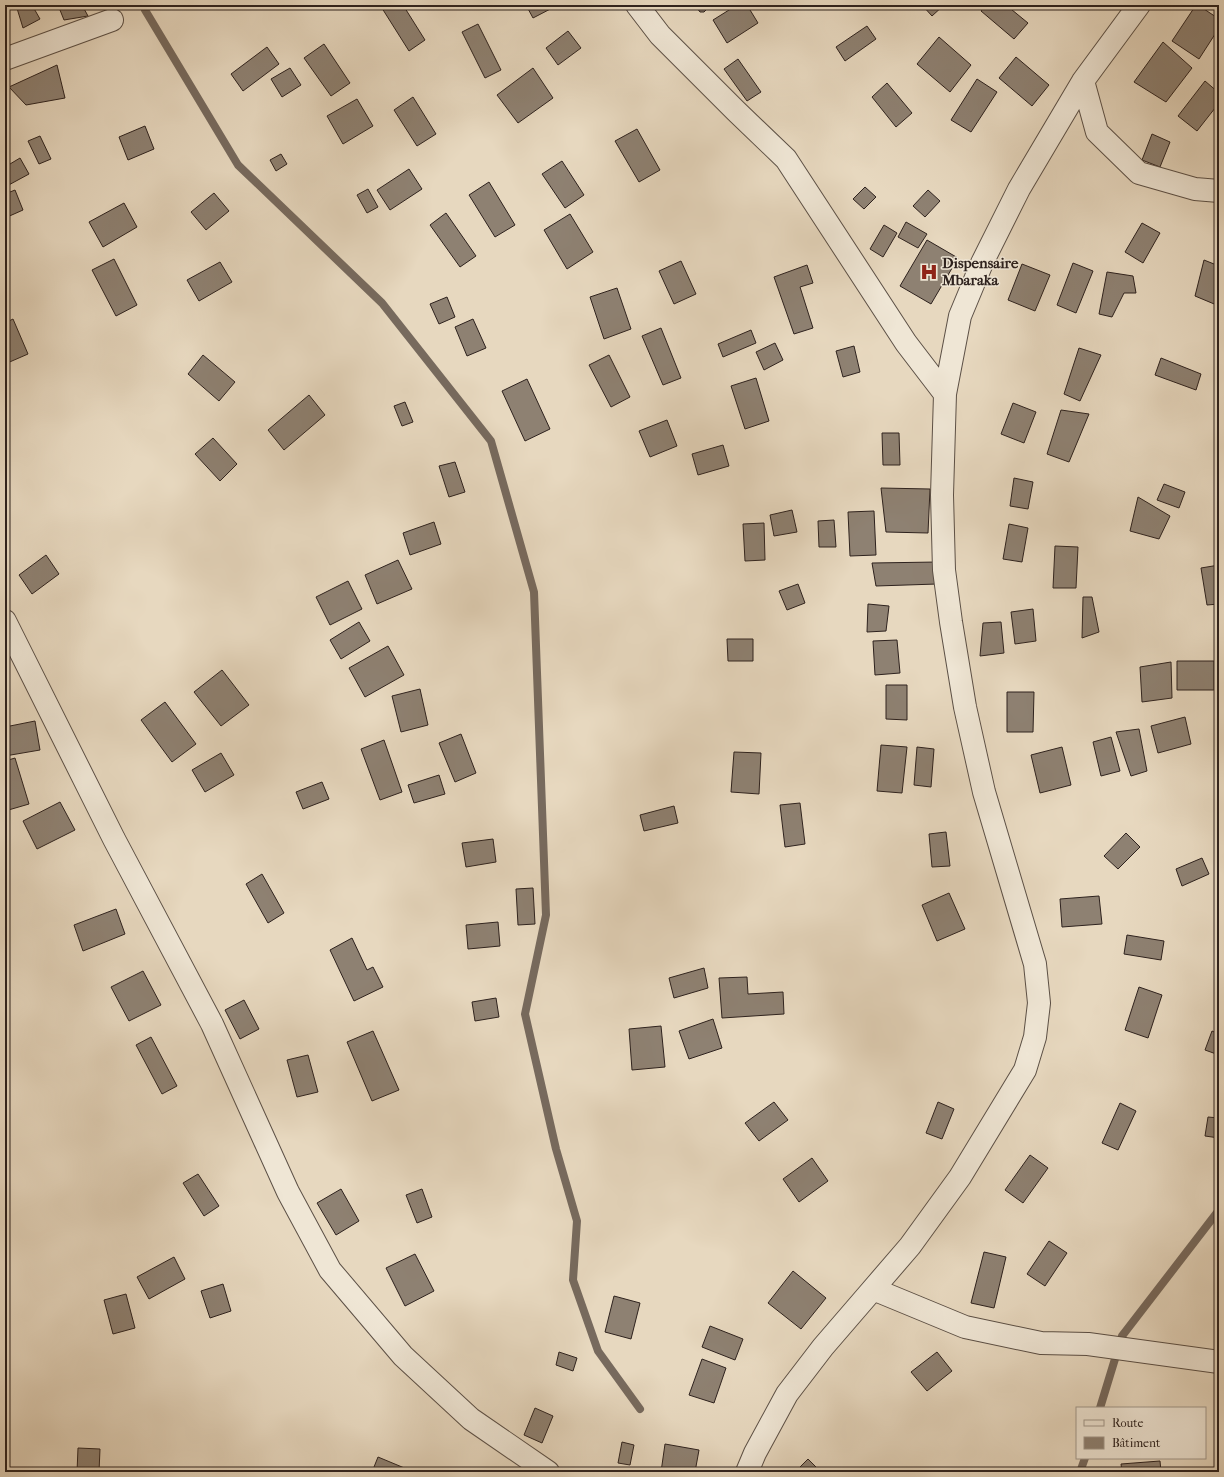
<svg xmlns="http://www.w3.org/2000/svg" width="1224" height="1477" font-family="'IM FELL French Canon',serif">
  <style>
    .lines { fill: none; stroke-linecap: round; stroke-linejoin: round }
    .stream { stroke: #776a5e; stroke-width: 8 }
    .building { fill: #8e8172; stroke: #2e221e }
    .minor-casing { stroke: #5c5046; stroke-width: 24 }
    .minor { stroke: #efe6d5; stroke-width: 22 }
    .labels { text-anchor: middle; stroke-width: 3; stroke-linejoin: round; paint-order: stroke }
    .poi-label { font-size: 15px; font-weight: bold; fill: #2e221e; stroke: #efe6d5; text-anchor: start }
  </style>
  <rect width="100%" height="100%" fill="#e7d8bf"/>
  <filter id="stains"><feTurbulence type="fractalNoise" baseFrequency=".005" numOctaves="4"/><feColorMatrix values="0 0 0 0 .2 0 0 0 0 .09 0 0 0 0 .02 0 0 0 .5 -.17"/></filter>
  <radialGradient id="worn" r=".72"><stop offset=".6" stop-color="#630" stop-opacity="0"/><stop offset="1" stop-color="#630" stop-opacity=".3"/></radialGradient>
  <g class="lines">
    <path class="stream" d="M144,5L145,10L238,165L382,303L491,441L534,592L546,915L525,1014L556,1149L577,1221L573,1280L598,1351L640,1409
      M1100,1408L1122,1336L1219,1210
      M1080,1472L1085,1458"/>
  </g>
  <path class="building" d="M16,5H32L40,19L23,28Z
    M58,5H82L88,16L64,20Z
    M380,5H403L425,40L409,51Z
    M526,5H558L533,18Z
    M697,5H708L707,9L704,12H700L697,8Z
    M737,5H747L758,23L727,43L713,20Z
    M922,5H944L932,16Z
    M986,5H1006L1028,23L1014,39L981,11Z
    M1196,5H1198L1219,19V28L1199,59L1172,41Z
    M478,24L501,70L485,78L462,32Z
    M867,26L876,39L845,61L836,47Z
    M568,31L581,48L558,65L546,48Z
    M939,37L971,65L950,92L917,64Z
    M1163,42L1192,68L1166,102L1134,82Z
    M324,44L350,83L331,96L304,58Z
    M267,47L279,64L243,91L231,74Z
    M1016,57L1049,85L1032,106L999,78Z
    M738,59L761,92L747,101L724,69Z
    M57,65L65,98L26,105L9,87Z
    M290,68L301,85L282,97L271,79Z
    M533,68L553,98L518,123L497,95Z
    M977,79L997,92L971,132L951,120Z
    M1205,81L1219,93V103L1197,131L1178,116Z
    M887,83L912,113L896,127L872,97Z
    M413,97L436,134L417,146L394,110Z
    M357,99L373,126L343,144L327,116Z
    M145,126L154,149L128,160L119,137Z
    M637,129L660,170L639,182L615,141Z
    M1152,134L1170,142L1160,167L1142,160Z
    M40,136L51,159L39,164L28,141Z
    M281,154L287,164L276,171L270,160Z
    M20,158L29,174L5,187V167Z
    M562,161L584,195L565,208L542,174Z
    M409,169L422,189L390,210L377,190Z
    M489,182L515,225L495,237L469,195Z
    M865,187L876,197L864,209L853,199Z
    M368,189L378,207L367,213L357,195Z
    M15,190L23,210L5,218V194Z
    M928,190L940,201L925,217L913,206Z
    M214,193L229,211L206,230L191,212Z
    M124,203L137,227L103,247L89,222Z
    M446,213L476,256L460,267L430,225Z
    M570,214L593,252L567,269L544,230Z
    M906,222L927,234L918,248L898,237Z
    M1142,223L1160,233L1143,263L1125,252Z
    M884,225L897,233L883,257L870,249Z
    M927,240L958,258L931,304L900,286Z
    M114,259L137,305L116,316L92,270Z
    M1204,260L1219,266V306L1195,296Z
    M681,261L696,294L674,304L659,271Z
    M220,262L232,282L199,301L187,280Z
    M1073,263L1093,271L1076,313L1057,305Z
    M1022,264L1050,275L1035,311L1008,300Z
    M807,265L813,283L800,287L813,328L794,334L774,277Z
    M1107,272L1133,276L1136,293H1124L1112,317L1099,314Z
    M617,288L631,329L604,339L590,297Z
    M447,297L455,317L439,324L430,304Z
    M13,319L28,354L5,364V323Z
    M473,319L486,348L467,356L455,327Z
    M661,328L681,378L663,385L642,336Z
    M751,330L756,343L723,357L718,344Z
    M775,343L783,360L764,370L756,352Z
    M854,346L860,372L843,377L836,351Z
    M1079,348L1101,355L1080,401L1064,394Z
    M203,355L235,382L219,401L188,374Z
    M609,355L630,397L611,407L589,365Z
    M1161,358L1201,374L1196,390L1155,375Z
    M756,378L769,421L745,429L731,386Z
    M527,379L550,429L525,441L502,391Z
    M309,395L325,415L284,450L268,430Z
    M405,402L413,422L402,426L394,406Z
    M1013,403L1036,412L1024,443L1001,434Z
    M1061,410L1089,414L1069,462L1047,454Z
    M667,420L677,446L650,457L639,431Z
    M882,433H899L900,465H883Z
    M213,438L237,464L220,481L195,454Z
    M723,445L729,466L698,475L692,454Z
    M455,462L465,492L449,497L439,466Z
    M1014,478L1033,482L1028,509L1010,506Z
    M1164,484L1185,492L1179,508L1157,500Z
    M881,488L930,489L928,533L886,532Z
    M1138,497L1170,516L1159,539L1130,531Z
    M792,510L797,532L774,536L770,515Z
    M874,511L876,555L850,556L848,512Z
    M834,520L836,547H819L818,521Z
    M434,522L441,544L410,555L403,533Z
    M764,523L765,560L745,561L743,524Z
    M1009,524L1028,528L1022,562L1003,559Z
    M1055,546L1078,547L1076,588H1053Z
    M46,555L59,574L32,594L19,575Z
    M398,560L412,589L377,604L365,575Z
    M937,562V584L876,586L872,563Z
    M1219,565V604L1207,605L1201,568Z
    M348,581L362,609L330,625L316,597Z
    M798,584L805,603L787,610L779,591Z
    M1083,597H1092L1099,632L1082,638Z
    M868,604L889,606L886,631L867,632Z
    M1033,609L1036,641L1015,644L1011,612Z
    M359,622L370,641L341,659L330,640Z
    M1001,622L1004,653L980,656L983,623Z
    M727,639H753V661H728Z
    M897,640L900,673L875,675L873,641Z
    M388,646L404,675L365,697L349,668Z
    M1177,661H1214V690H1177Z
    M1171,662L1172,698L1142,702L1140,667Z
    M222,670L249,705L221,726L194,692Z
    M886,685H907V720L886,719Z
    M420,689L428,725L401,732L392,696Z
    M1007,692H1034L1033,732H1007Z
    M165,702L196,744L172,762L141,720Z
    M1185,717L1191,744L1158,753L1151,726Z
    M35,721L40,750L5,756V727Z
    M1139,729L1147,771L1131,776L1116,732Z
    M461,734L476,773L455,782L439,743Z
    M1111,737L1120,771L1101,776L1093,742Z
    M384,740L402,792L380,800L361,749Z
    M881,745L907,747L902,793L877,791Z
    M917,747L934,749L931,787L914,785Z
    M1062,747L1071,785L1040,793L1031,755Z
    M734,752L761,753L759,794L731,792Z
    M221,753L234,775L205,792L192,770Z
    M15,758L29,804L5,811V761Z
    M439,775L445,794L414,803L408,785Z
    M322,782L329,799L303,809L296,792Z
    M60,802L75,830L37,849L23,821Z
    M800,803L805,844L785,847L780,805Z
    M674,806L678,823L644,831L640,815Z
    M946,832L950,866L932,867L929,834Z
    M1126,833L1140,847L1118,869L1104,856Z
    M493,839L496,862L466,867L462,843Z
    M1202,858L1209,874L1182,886L1176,869Z
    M262,874L284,913L268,923L246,884Z
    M533,888L535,924L518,925L516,889Z
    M949,893L965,929L937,941L922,905Z
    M1099,896L1102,924L1062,927L1060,899Z
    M116,909L125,934L83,951L74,925Z
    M498,922L500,946L468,949L466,925Z
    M1127,935L1164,941L1161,960L1124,954Z
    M352,938L367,970L373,967L383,987L354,1001L330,950Z
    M704,968L708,988L674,998L669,978Z
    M143,971L161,1005L129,1021L111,987Z
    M747,977L748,994L783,992L784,1014L722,1018L719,978Z
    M1139,987L1162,995L1148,1038L1125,1030Z
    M496,998L499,1017L475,1021L472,1002Z
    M244,1000L259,1029L240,1039L225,1010Z
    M713,1019L722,1048L689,1059L679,1031Z
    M661,1026L665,1067L632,1070L629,1029Z
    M373,1031L399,1090L372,1101L347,1042Z
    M1212,1031L1219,1034V1055L1205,1050Z
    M151,1037L177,1086L162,1094L136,1045Z
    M308,1055L318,1092L297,1097L287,1060Z
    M774,1102L788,1120L759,1141L745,1123Z
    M938,1102L954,1109L942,1139L926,1133Z
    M1120,1103L1136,1111L1118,1150L1102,1143Z
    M1208,1117L1219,1118V1138L1205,1136Z
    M1030,1155L1048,1168L1023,1203L1005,1190Z
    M812,1158L828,1181L799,1202L783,1179Z
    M198,1174L219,1206L204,1216L183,1183Z
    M341,1189L359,1221L336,1235L317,1203Z
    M422,1189L432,1217L417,1223L406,1195Z
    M1049,1241L1067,1253L1045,1286L1027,1274Z
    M984,1252L1006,1257L994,1308L971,1303Z
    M415,1254L434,1291L405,1306L386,1268Z
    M174,1257L185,1279L149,1299L137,1277Z
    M793,1271L826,1298L801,1329L768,1303Z
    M223,1284L231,1311L210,1318L201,1291Z
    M126,1294L135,1328L113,1334L104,1300Z
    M614,1296L640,1303L631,1339L605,1332Z
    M710,1326L743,1339L735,1360L702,1347Z
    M559,1352L577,1358L573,1371L556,1365Z
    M937,1352L952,1371L927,1391L911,1372Z
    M702,1359L726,1368L714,1403L689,1395Z
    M535,1408L553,1416L542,1443L524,1435Z
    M622,1442L634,1445L630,1465L618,1463Z
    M665,1444L699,1450L695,1472H661Z
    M78,1448L100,1449L99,1472H77Z
    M378,1457L414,1472H372Z
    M808,1459L821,1472H795Z
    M1160,1461L1161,1472H1122L1121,1464Z"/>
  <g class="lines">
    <g class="minor-casing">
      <path id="minor" d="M637,5L660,35L736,111L786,159L906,343L945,394
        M5,59L112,20
        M1083,81L1097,132L1139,173L1195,189L1219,191
        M5,621L114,839L212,1024L288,1192L330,1270L403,1356L471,1419L548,1472
        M873,1289L965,1327L1041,1343L1088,1344L1219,1362
        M747,1472L755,1453L787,1394L823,1347L873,1289L910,1246L960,1177L1025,1070L1035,1037L1039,1003L1035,964L984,792L965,707L951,622L944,570L942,495L945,394L960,316L982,263L1019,189L1083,81L1139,5"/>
    </g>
    <use href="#minor" class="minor"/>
  </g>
  <defs>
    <g id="hospital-bare" transform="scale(1.38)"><path d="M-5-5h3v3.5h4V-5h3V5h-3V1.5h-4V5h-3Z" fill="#8f2418" stroke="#efe6d5" stroke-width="2.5" paint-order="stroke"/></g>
  </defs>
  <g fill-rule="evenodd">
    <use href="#hospital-bare" x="929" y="272"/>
  </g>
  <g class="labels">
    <g class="poi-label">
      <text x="942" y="268">Dispensaire<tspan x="942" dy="17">Mbaraka</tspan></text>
    </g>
  </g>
  <rect width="1224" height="1477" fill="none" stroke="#e7d8bf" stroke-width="20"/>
  <rect x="6" y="6" width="1212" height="1465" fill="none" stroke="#2e221e" stroke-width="2"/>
  <rect x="10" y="10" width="1204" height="1457" fill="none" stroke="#2e221e"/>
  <rect x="1076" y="1407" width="130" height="52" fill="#efe6d5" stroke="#a2988c"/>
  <rect x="1084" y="1420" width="20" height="6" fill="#efe6d5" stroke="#a2988c"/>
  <text x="1112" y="1427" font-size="12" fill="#2e221e">Route</text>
  <rect x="1084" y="1437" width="20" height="12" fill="#8e8172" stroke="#a2988c"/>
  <text x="1112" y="1447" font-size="12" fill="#2e221e">Bâtiment</text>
  <rect width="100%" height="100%" filter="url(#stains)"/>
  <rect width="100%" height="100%" fill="url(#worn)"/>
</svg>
